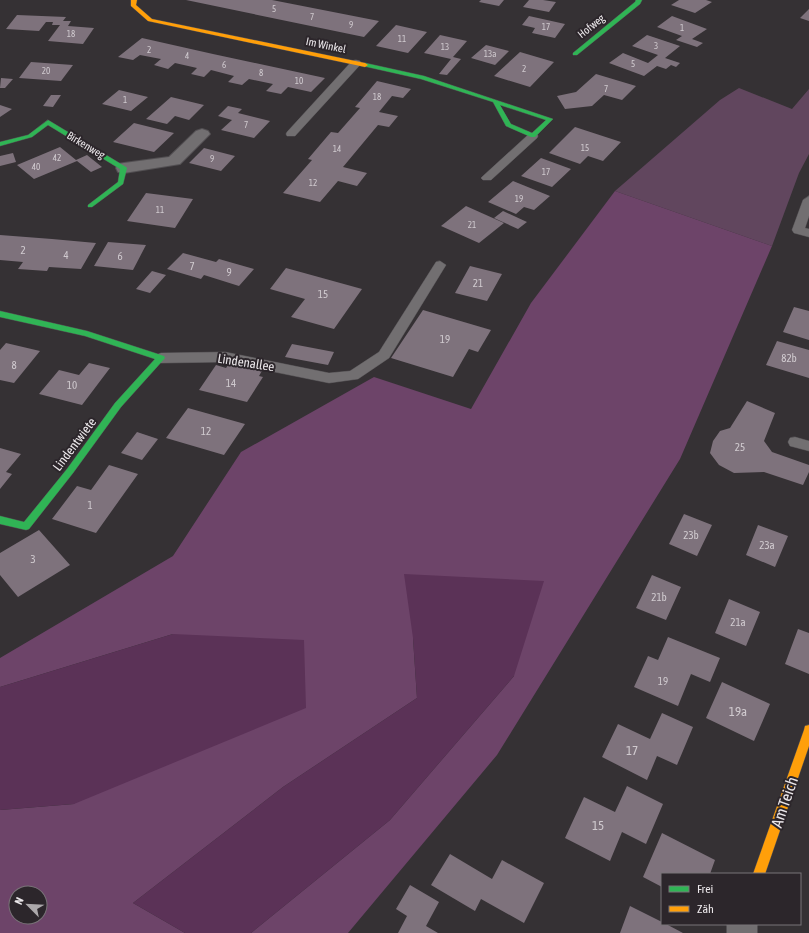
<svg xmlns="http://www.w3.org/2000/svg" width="809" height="933" font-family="'Asap Condensed',sans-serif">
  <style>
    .green { fill: #61465e }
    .forest { fill: #6d4469; fill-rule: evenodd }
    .water { fill: #5b3257 }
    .building { fill: #7e727c }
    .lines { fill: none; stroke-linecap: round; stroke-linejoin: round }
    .lane-casing { stroke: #524f52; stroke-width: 1 }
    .street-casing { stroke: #524f52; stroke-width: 2 }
    .fast-casing { stroke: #524f52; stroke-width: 1 }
    .slow-casing { stroke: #524f52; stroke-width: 1 }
    .lane { fill: #726f71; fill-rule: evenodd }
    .street { fill: #726f71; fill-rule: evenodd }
    .fast { fill: #30b455; fill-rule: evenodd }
    .slow { fill: #ff9f0a; fill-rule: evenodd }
    .labels { text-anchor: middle; stroke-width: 4; stroke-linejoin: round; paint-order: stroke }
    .far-number-label { font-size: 9px; fill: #d0cacf }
    .far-street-label { font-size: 11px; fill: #ece8eb; stroke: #2c262b }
    .number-label { font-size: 11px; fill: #d0cacf }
    .street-label { font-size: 13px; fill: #ece8eb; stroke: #2c262b }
    .near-number-label { font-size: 13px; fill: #d0cacf }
    .near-street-label { font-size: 16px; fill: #ece8eb; stroke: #2c262b }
  </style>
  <rect width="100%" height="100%" fill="#353134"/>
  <path class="green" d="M739,88L792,109L809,89V154L799,173L772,246L615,191L720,100Z"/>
  <path class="forest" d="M615,191L772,246L680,459L497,755L348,933H251L390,820L514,676L413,638L417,698L283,787L133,903L185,933H0V810L74,804L173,634L0,687V658L173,556L241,452L374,377L471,409L531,303ZM16,893H40V917H16Z"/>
  <path class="water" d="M404,574L544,581L514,676L390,820L251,933H185L133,903L283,787L417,698L413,638Z
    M173,634L304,640L306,708L74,804L0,810V687Z"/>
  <path class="building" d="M186,0H272L379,21L364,37Z
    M481,0H504L499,6L479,2Z
    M529,0H543L556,2L549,12L523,7Z
    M679,0H706L712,2L695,13L671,5Z
    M809,9V21L800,18Z
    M17,15L66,17L63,21H71L68,26L94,28L83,44L48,41L60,25H52L53,22H46L39,31L6,29Z
    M529,16L565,24L555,38L532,33L535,28L522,25Z
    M672,16L707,29L692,39L703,43L697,47L676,40L682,36L657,27Z
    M396,25L427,32L408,53L376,46Z
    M440,35L467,41L453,57L461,59L447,75L439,74L451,59L424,53Z
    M647,35L680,46L665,58L680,63L676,67L671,65L666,69L657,66L644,76L609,63L623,53L648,63L658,55L632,46Z
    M142,38L213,54L325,78L311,92L288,87L281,94L266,91L273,84L249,79L242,85L228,82L234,76L211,70L204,77L191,74L197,68L175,63L168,69L154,65L161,59L140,55L133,60L118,57Z
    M486,45L509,51L495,65L471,58Z
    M520,52L554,62L530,87L494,76Z
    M31,62L73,65L61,81L19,78Z
    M596,74L636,86L622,100L604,95L592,106L565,109L557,96L576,92Z
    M1,78L13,79L5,88H0Z
    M377,81L411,89L403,98L392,96L379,112L398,116L389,127L378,125L343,167L367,173L357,186L338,181L320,202L283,193L312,160L308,159L331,132L338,133L360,108L355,107Z
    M119,90L148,97L131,111L102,104Z
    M51,95H61L53,107L43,106Z
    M171,97L204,105L189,120L175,116L167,124L146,119Z
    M0,105L12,109L0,117Z
    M228,106L242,109L238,113L270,121L254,138L221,130L232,120L218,116Z
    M134,123L174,133L154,152L113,142Z
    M575,127L621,142L603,161L588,156L580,164L549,153Z
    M60,147L76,160L87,155L102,167L91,172L77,161L34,179L17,165Z
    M204,148L235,156L221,171L189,163Z
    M13,153L16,162L0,166V156Z
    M541,158L571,169L552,187L521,176Z
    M513,181L550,196L534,210L524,207L516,214L488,202Z
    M146,193L193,199L175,228L127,221Z
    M466,206L504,223L479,243L441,226Z
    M503,211L527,222L518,229L494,218Z
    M0,235L52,239L96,243L81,269L49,267L47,271L18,269L23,262L0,260Z
    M108,242L146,245L133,270L94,266Z
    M183,253L216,262L219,259L254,269L239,286L204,275L201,279L167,269Z
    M470,266L502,274L487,301L455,293Z
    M286,268L362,289L334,329L291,317L305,299L270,289Z
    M152,271L166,275L150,293L136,289Z
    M794,307L809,311V340L783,332Z
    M423,310L491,330L478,352L469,349L453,377L391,358Z
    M777,341L809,350V378L766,365Z
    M6,343L40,351L14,383L0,380V350Z
    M292,344L334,352L328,365L285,357Z
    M231,361L263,369L259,376L263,377L247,402L199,390L216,365L226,368Z
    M89,363L110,368L82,405L39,394L59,370L79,375Z
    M747,401L775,413L764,441L772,452L809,465V472L803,485L764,472L734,473L719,465L710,453L713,441L720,431L730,428Z
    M188,408L245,424L224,455L166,438Z
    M137,432L158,439L142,460L121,453Z
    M0,448L21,454L6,472L12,474L0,489Z
    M109,465L138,474L96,533L52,519L77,486L91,490Z
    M684,514L712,525L697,556L669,544Z
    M758,525L788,536L775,567L746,555Z
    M39,530L70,565L18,597L0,575V553Z
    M652,575L681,587L666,620L636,608Z
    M729,599L760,612L746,646L715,633Z
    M798,629L809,633V674L785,664Z
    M668,637L720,658L710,682L691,674L678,706L634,687L648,656L658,660Z
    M722,682L770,704L754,741L706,718Z
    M662,713L693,727L677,765L657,756L647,780L602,757L618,724L650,739Z
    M627,786L663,804L646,844L622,832L610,861L565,838L584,797L615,812Z
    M662,833L715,860L710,874H662V887L643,877Z
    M450,854L492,879L502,860L544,883L524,923L481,899L475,911L431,885Z
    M410,885L439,902L426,926L438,933H398L407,916L396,909Z
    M630,906L662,922V924H666L683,933H620Z"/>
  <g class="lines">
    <g class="lane-casing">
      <path id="lane" d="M356,60L360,61L361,63L360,65L295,136H287L286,134L287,132L352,61Z
        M533,133L537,134L538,136L537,138L491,180H483L481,178L483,176L529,134Z
        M809,196V216L805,228L809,229V237L794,233L792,230L803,200Z
        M440,261L446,265L389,358L358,379L329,383L225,362L161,363L156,361L154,358L156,355L161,353L225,352L329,373L350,371L379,352L436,262Z
        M795,437L809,441V451L790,446L788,442L790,438Z"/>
    </g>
    <g class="street-casing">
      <path id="street" d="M202,129L208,131L210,134L180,164L124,173L118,172L116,168L118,164L124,163L169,157L196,131Z
        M727,924H757V933H727Z"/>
    </g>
    <g class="fast-casing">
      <path id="fast" d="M636,0H642L640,4L577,55H573V53L635,2Z
        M365,63L424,76L553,119L535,137H531L506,126L493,102L421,79L363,66V64ZM500,105L546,120L532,133L511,124Z
        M48,120L126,167L127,168L123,184L92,207H88V205L118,182L120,169L48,125L32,137L0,146V142L28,135Z
        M0,311L87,331L164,356L165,358L121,407L73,473L29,529L26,530L0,524V516L24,522L67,469L115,403L155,359L85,336L0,317Z"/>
    </g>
    <g class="slow-casing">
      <path id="slow" d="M131,0H137L136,5L152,19L365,63L368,65L365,67L148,21L131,6Z
        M809,725V746L765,874H753L804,730L805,726Z"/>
    </g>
    <use href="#lane" class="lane"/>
    <use href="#street" class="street"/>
    <use href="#fast" class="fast"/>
    <use href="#slow" class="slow"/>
  </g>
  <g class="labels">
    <g class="far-number-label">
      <text x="274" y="12">5</text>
      <text x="312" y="20">7</text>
      <text x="351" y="28">9</text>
      <text x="546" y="30">17</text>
      <text x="682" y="31">1</text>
      <text x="71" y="37">18</text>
      <text x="402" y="42">11</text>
      <text x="656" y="49">3</text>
      <text x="445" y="50">13</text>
      <text x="149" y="53">2</text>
      <text x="490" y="57">13a</text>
      <text x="187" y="59">4</text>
      <text x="633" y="67">5</text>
      <text x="224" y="68">6</text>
      <text x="524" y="72">2</text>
      <text x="46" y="74">20</text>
      <text x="261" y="76">8</text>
      <text x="299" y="84">10</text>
      <text x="606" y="92">7</text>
      <text x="377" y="100">18</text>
      <text x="125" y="103">1</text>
      <text x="246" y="128">7</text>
      <text x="585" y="151">15</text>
      <text x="337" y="152">14</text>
      <text x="57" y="161">42</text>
      <text x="212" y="162">9</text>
      <text x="36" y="170">40</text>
      <text x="546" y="175">17</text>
      <text x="313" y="186">12</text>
      <text x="519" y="202">19</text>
      <text x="160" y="213">11</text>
      <text x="472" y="228">21</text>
    </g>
    <g class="far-street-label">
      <text transform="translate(591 26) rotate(-39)" y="4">Hofweg</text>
      <text transform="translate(326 45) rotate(12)" y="4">Im Winkel</text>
      <text transform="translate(86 145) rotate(31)" y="4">Birkenweg</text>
    </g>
    <g class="number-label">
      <text x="23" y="254">2</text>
      <text x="66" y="259">4</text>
      <text x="120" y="260">6</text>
      <text x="192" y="270">7</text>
      <text x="229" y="276">9</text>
      <text x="478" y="287">21</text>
      <text x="323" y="298">15</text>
      <text x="445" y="343">19</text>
      <text x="789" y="362">82b</text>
      <text x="14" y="369">8</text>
      <text x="231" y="387">14</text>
      <text x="72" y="389">10</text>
      <text x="206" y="435">12</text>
      <text x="740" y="451">25</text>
      <text x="90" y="509">1</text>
      <text x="691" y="539">23b</text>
      <text x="767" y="549">23a</text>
      <text x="33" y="563">3</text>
      <text x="659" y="601">21b</text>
      <text x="738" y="626">21a</text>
      <text x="663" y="685">19</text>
    </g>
    <g class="street-label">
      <text transform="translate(246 362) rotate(9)" y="5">Lindenallee</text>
      <text transform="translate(74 444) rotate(-53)" y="5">Lindentwiete</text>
    </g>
    <g class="near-number-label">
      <text x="738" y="716">19a</text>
      <text x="632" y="755">17</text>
      <text x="598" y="830">15</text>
    </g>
    <g class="near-street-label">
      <text transform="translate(784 802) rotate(-71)" y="6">Am Teich</text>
    </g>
  </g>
  <rect x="661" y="873" width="140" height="52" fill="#2c262b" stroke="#797478"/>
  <rect x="669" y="886" width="20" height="6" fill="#30b455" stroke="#797478"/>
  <text x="697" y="893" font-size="12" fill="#ece8eb">Frei</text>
  <rect x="669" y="906" width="20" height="6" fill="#ff9f0a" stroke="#797478"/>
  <text x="697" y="913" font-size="12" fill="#ece8eb">Zäh</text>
  <g transform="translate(28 905) rotate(294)"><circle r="19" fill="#2c262b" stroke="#797478"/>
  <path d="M0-3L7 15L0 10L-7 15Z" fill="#aca8ab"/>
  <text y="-6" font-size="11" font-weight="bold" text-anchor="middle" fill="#ece8eb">N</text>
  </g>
</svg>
